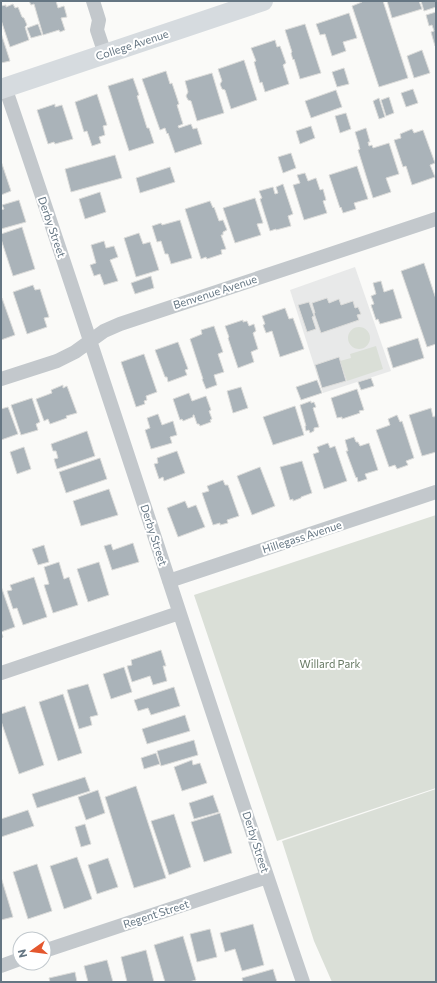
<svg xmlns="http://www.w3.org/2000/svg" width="437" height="983" font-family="Commissioner,sans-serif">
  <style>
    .built { fill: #e8e9e9 }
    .green { fill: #dadfd7 }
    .building { fill: #aab3b9; stroke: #dcdcda }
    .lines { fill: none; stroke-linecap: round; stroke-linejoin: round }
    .street { stroke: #c3c8cc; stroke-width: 14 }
    .secondary { stroke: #d6dbdf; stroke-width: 20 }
    .labels { text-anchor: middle; stroke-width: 4; stroke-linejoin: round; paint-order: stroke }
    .street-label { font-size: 11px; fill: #657683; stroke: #fff }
    .park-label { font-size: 11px; fill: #687a64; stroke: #fff }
  </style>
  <rect width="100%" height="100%" fill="#fafaf8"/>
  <path class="built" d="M355,267L391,371L323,393L290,290Z"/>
  <path class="green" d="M348 338a11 11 0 1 1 22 0a11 11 0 1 1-22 0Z
    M376,346L383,369L347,381L340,361L351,358L350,354Z
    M436,515V788L277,841L194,595Z
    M436,789V982H332L314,941L282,841Z"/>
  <path class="building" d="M29,1H56L58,8L64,6L67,17L61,18L65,30L60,32L59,30L43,35L34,4L31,5Z
    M362,1H383L408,78L379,87L352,6L362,2Z
    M387,1H419L422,9L392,18Z
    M421,1H436V7L424,11Z
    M13,4L15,8L18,7L22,17L24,18L27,25L25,27L29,40L10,47L1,20V6L6,5V7Z
    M436,12V45L435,46L431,32L434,31L432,25L429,26L426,15Z
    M349,13L357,38L343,42L346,51L332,56L325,34L320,35L316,24Z
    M38,24L42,35L31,38L27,28Z
    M305,24L321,73L300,79L294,59L293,60L291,53L292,52L285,30Z
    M1,33L10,61L1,63Z
    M275,40L277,47L280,46L286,63L283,65L289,84L265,92L262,82L260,83L254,62L256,61L251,48Z
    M422,50L430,73L414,78L407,56Z
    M244,60L257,100L231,109L225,90L222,89L220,84L222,81L218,69Z
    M344,68L349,84L337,87L332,72Z
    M166,71L170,84L172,83L179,104L177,105L183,124L178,126L179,128L191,124L193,129L197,128L202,144L175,153L168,133L167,134L165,128L160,130L142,79Z
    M212,73L224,113L197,121L191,101L188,100L186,96L188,92L185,81Z
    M133,78L139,95L137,96L147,128H149L154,143L129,151L108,86Z
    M413,89L418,103L406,107L401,93Z
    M336,90L342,107L311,118L305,101Z
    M97,94L107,125L103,126L105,135L99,137L101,143L92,146L87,131L84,132L75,102Z
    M389,97L394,113L386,116L381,100Z
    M379,98L385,117L379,119L373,101Z
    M55,104V107L62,105L73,139L55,144L54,142L48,144L37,110Z
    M346,113L351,129L340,133L335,116Z
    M311,126L315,138L300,144L296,131Z
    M366,128L370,142H368L369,146L372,145L373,148L389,143L399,174L386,178L391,192L373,198L358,150L360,149L359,146V145L355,132Z
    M412,129L414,133L423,130L435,163L430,165L435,177L412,185L406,166L403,167L394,140L401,138L400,134Z
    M291,153L296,168L283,173L278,157Z
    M115,155L122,178L71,192L65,169Z
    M1,161L11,191L1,195Z
    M357,166L368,199L354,203L356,209L343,213L341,207L340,208L329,175Z
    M170,167L175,182L140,193L136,178Z
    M305,173L308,181L316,178L320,190L323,189L326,200L323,201L327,213L304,220L293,185L300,183L297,175Z
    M283,184L293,214L288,216L291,226L276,230V229L270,231L260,199L262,198L259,191L273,187L275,194L278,193L276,187Z
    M100,192L106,212L85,219L79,199Z
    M255,198L263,223L257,224L261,235L235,243L223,208Z
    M19,200L26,222L1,229V210L4,209L2,205Z
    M210,201L213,208L214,207L219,221L223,220L227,230L223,232V235H221L226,249L221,250L222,254L207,259L206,257L201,259L185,209Z
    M180,220L192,258L171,264L168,254H165L161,241L157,242L152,226L161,223L162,225Z
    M22,227L35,269L13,276L1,239V234Z
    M139,233L143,244L150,242L159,270L136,277L124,238Z
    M104,241L106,248L114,246L118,257L110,260L118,281L104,285L100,274L94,276L90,265L96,263L91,245Z
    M424,263L436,299V344L427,347L401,271Z
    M151,276L154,288L135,294L131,283Z
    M381,281L384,292L393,289L402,318L380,324L378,319L376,320L371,305L374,304L371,296L376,294L373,283Z
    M33,285L35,290L40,289L49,317L44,318L47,327L27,334L13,292Z
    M1,298H2L15,335L1,340Z
    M327,298L329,303L339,299L341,305L353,301L355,308L358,307L361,314L357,315L359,320L321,333L314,313H315L312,303Z
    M309,302L314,316L312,317L316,329L307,332L298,305Z
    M285,308L289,319L293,318L304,349L280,357L272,331L266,333L263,325L265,324L262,316Z
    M243,320V322L247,321L249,326L254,324L256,331L253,333L258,349L251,352L254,362L238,368L228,338L229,337L225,326Z
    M214,326L223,352L218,354L224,372L214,375L217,385L206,389L202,379H203L190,339L202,334L201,330Z
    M418,338L424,358L393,368L387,348Z
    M178,342L188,369L185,370L187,375L168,382L167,377H165L155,350Z
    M144,354L157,392L146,396L147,400L144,401L145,404L136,407L121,362Z
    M339,357L346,381L322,388L315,365Z
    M371,378L374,386L361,390L358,382Z
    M317,380L322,393L301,400L296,387Z
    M63,385V388L67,386L77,413L66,416L67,418L50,424L48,419L44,421L36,399L52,393L51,390Z
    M241,387L248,408L233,413L227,391Z
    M357,389L364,410L359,411L360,413L342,419V417L337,418L331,398Z
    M189,393L192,401L206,396L211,410L209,411L212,419L210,420L211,422L200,426L199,424H197L194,415H193V417L183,421L182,419L180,420L173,399Z
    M32,398L40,422L36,424L38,430L21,435L11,405Z
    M311,401V403L314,402L316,407L313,408L319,427L314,428V431L310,433L309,430L306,431L305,426H306L300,405Z
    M295,406L304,435L273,445L263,417Z
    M8,407L18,434L1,440V409Z
    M431,408L433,417L435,416L436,421V452L422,456L409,415Z
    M158,414L162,425L173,421L177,435L170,437L172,443L151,449L145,430L150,428L147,418Z
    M397,415L400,422L402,421L414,458L406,461L408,465L397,469L395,465L389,467L376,430L390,425L388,419Z
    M87,431L95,456L57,469L54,459L58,458L56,451H53L51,444Z
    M354,437L356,442H358L360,446L369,443L378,470L365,474L367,479L358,482L357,477L356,478L346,451H348L345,440Z
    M328,443L330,448L335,446L347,481L324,489L313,454L319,452L317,447Z
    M24,447L31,469L17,474L10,452Z
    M177,451L185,473L164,481L163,477L159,479L154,464L158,463L157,458Z
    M100,458L107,479L66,493L59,472Z
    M302,461L312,493L301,497V498L293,501V499L290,500L280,467Z
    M260,467L275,506L252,515L237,476Z
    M223,480L225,485H228L239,516L227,520L228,523L220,525V523L213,525L202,493L209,491L207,486Z
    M109,489L118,515L81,526L73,501Z
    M185,501L188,508L196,505L205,527L178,537L167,508Z
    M133,543L139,562L112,570L104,546L111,544L113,550Z
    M44,545L49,562L38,565L32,549Z
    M59,562L64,579L69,577L78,605L53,613L44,585L49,584L44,567Z
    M99,562L109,595L88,602L77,569Z
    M34,577L47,617L23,625L17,608L13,609L7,591L12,590L10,585Z
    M1,586L15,627L1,632L3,637L1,638Z
    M161,650L166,666H163L167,681L153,685L150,676L132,682L127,666L132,665L131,660Z
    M124,667L132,692L111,699L103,674Z
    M88,684L98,715L90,717L92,725L79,729L67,690Z
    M174,687L180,706L151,715L148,708L138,711L134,700Z
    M63,694L82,753L58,761L39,702Z
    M25,706L44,765L19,774L1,721V714Z
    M185,715L190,731L147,744L142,729Z
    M194,740L198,755L161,766L157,751Z
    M156,753L160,764L144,769L141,758Z
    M192,760L193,765L200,763L207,783L182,791L174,767Z
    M85,777L90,791L37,808L32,794Z
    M136,786L166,878L134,888L105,797Z
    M98,790L105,813L86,820L78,797Z
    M213,795L219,812L194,819L189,803Z
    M28,810L34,826L1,837V819Z
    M220,813L232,853L204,862L191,822Z
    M174,814L191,867L169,875L151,821Z
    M85,824L91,844L81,847L75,827Z
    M77,857L92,899L64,909L50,866Z
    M108,858L118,887L97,894L88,865Z
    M37,864L52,911L28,919L13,872Z
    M1,877L13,917L1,920Z
    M253,924L264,965L242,971L235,949L225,952L220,933Z
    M210,929L217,957L197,962L190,934Z
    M183,936L196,980L189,982H165L154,945Z
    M146,950L154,982H127L121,957Z
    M107,960L113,982H88L84,966Z
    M273,969L277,982H243L242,978Z
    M75,972L77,982H50L49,978Z"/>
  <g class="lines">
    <path class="street" d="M93,1L99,20L97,30L105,54
      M5,87C107,385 201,685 303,982
      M1,379L57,361L75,352L104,331L120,324L436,219
      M169,581L436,492
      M1,673L179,613
      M44,951L267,877
      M1,966L20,959"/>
    <path class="secondary" d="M1,89L263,1"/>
  </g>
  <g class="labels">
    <g class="street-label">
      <text transform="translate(132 45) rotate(-18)" y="4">College Avenue</text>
      <text transform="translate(52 227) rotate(71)" y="4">Derby Street</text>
      <text transform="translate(215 292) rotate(-18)" y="4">Benvenue Avenue</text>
      <text transform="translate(154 535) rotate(72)" y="4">Derby Street</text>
      <text transform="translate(302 537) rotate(-18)" y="4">Hillegass Avenue</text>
      <text transform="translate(256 842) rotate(72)" y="4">Derby Street</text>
      <text transform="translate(156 914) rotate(-18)" y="4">Regent Street</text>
    </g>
    <g class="park-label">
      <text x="330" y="668">Willard Park</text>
    </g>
  </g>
  <rect width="437" height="983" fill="none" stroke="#657683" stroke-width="4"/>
  <g transform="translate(32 951) rotate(256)"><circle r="19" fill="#ffffff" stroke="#c1c8cd"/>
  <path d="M0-3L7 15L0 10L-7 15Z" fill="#e4572e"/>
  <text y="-6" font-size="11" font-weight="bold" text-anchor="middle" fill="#657683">N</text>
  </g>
</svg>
